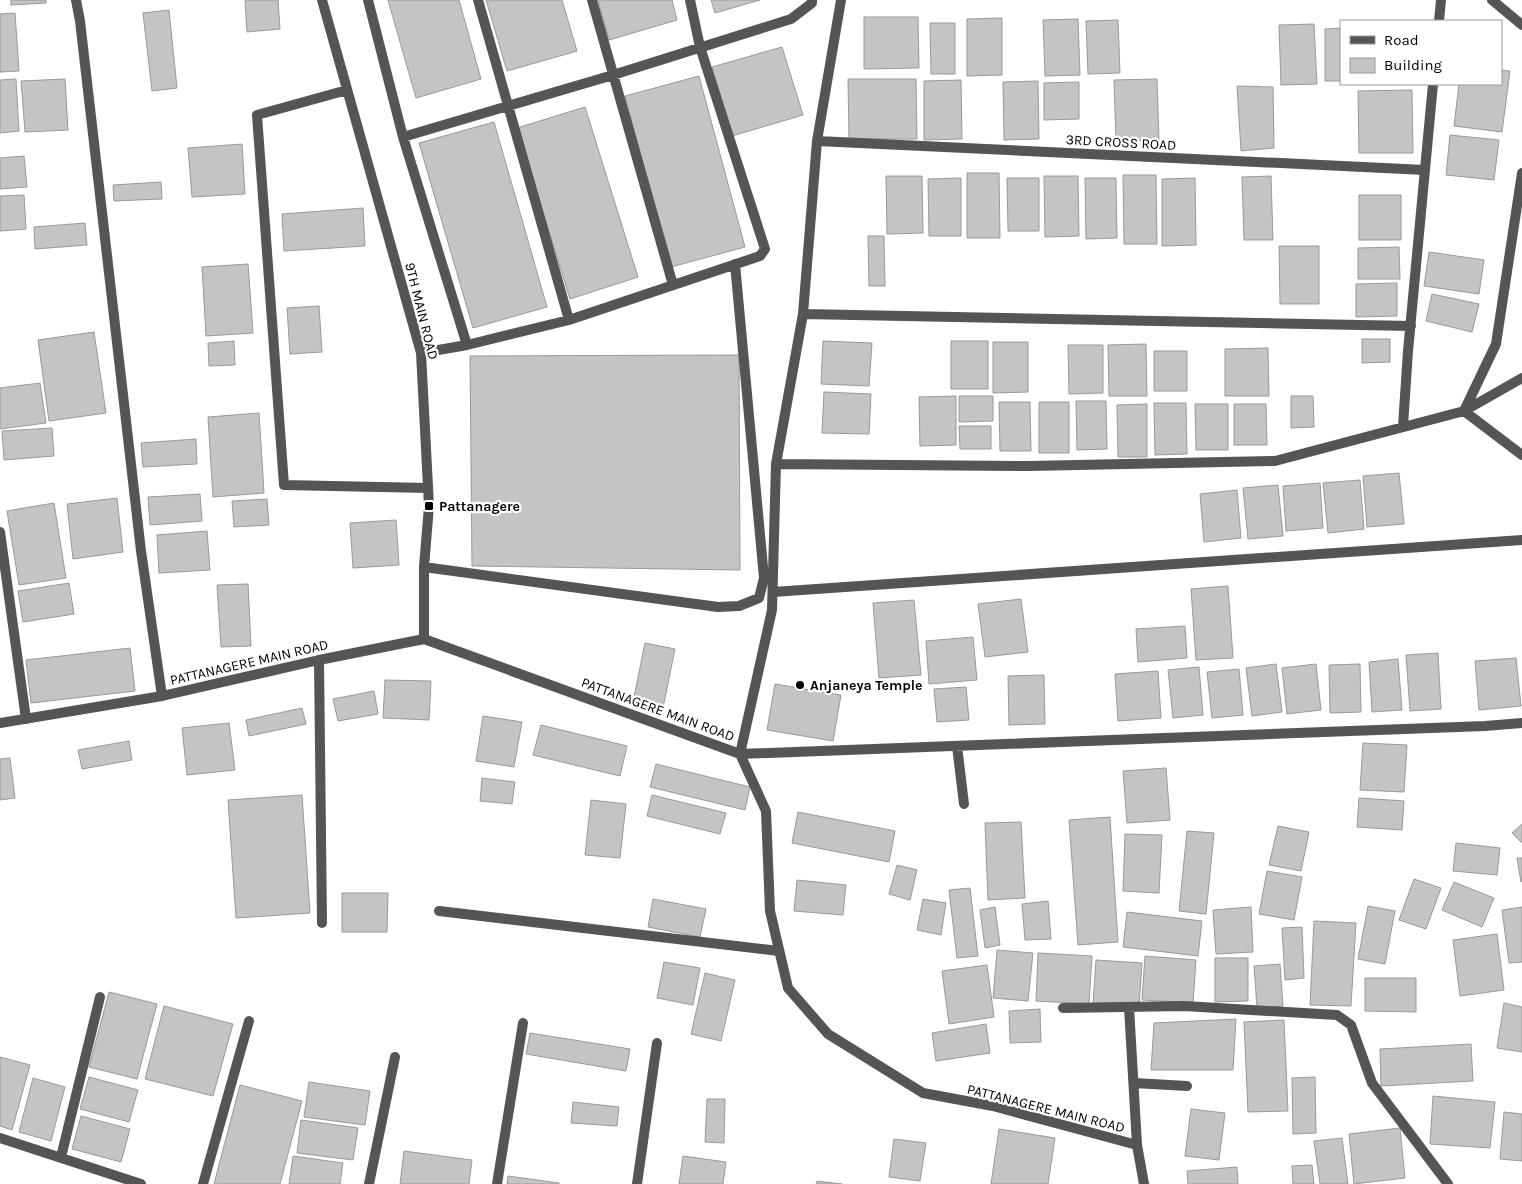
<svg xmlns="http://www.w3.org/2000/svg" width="1522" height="1184" font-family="Karla,sans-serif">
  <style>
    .building { fill: #c4c4c4; stroke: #999 }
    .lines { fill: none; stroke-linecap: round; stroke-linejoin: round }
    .minor { stroke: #555; stroke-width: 10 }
    .tertiary { stroke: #555; stroke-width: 10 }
    .poi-dot { fill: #000; stroke: #fff; stroke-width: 2 }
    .labels { text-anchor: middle; stroke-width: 4.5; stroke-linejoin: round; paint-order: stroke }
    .street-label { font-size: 14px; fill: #000; stroke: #fff }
    .poi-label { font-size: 14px; font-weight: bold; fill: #000; stroke: #fff; text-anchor: start }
  </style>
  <rect width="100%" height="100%" fill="#fff"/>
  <path class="building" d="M11,0H46V3L11,5Z
    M245,0H278L280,29L247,32Z
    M388,0H459L481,79L416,98Z
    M486,0H562L577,51L507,71Z
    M598,0H672L677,20L609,40Z
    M711,0H760L715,13Z
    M169,10L177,88L152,91L143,13Z
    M15,13L19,71L0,72V14Z
    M864,17H918L919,68L864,69Z
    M1002,18V75L967,76V19Z
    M1078,19L1080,75L1045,76L1043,20Z
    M1118,20L1120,73L1088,74L1086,21Z
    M930,23H955V74H931Z
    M1314,24L1317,84L1281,85L1279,25Z
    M1341,28V81H1325V29Z
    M782,47L803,115L732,136L712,67Z
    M1501,70L1510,71L1502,132L1454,126L1459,84H1501Z
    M699,76L745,247L671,267L625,96Z
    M16,79L19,131L0,133V80Z
    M65,79L68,130L25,132L21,81Z
    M848,79H916L917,139H849Z
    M1157,79L1159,140L1116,141L1114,80Z
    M961,80L962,139L924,140V81Z
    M1038,81L1039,139L1004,140L1003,82Z
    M1079,82V119L1044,120V83Z
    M1237,86L1273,87L1274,148L1241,151Z
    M1412,90L1413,153H1359L1358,91Z
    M585,107L638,277L570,299L517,128Z
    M494,122L547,307L473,328L419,143Z
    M1450,135L1499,140L1494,180L1446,175Z
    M242,144L245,194L192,197L188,148Z
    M24,156L27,187L0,189V158Z
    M967,173H999L1000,238H967Z
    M1123,175H1156L1157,244H1124Z
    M886,176H922L923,233L887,234Z
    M1044,176H1078L1079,236L1045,237Z
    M1271,176L1273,240H1244L1242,177Z
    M961,178V236H929L928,179Z
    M1007,178H1039V231H1008Z
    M1085,178H1116L1117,238L1086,239Z
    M1195,178L1196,245L1162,246V179Z
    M161,182L162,199L114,201L113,185Z
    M24,195L26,229L0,231V196Z
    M1359,195H1401V240H1359Z
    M363,208L365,246L284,251L282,214Z
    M85,223L87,245L35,249L34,227Z
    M868,236H884L885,286H869Z
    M1279,246H1319V304H1280Z
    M1399,247L1400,279H1358V248Z
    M1429,252L1484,260L1479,294L1424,286Z
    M248,264L253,333L206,336L202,267Z
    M1397,283V316L1356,317V284Z
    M1432,294L1479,304L1472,332L1426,321Z
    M319,306L322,352L290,354L287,308Z
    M94,332L106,413L49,421L38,340Z
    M1362,339H1390V362L1362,363Z
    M234,341L235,365L209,366L208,343Z
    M823,341L872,343L869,386L821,384Z
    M951,341H988V389H951Z
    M993,342H1028V392L993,393Z
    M1146,344L1147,396H1109L1108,345Z
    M1068,345H1103V393L1069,394Z
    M1268,348L1269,396H1225V349Z
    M1154,351H1187V391H1154Z
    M739,355L740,570L472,566L470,356Z
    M40,383L46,423L0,429V388Z
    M824,392L871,394L869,434L822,433Z
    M956,396V445L920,446L919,397Z
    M959,396H993V421L959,422Z
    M1291,396H1313L1314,427L1291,428Z
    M1076,401H1106L1107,449L1077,450Z
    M999,402H1030L1031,451H1000Z
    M1039,402H1069V453H1039Z
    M1154,403H1186L1187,454L1155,455Z
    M1147,404V457H1118L1117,405Z
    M1195,404H1228V450H1196Z
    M1234,404H1266L1267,445H1234Z
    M259,413L264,493L213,497L208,417Z
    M959,426H991V449H960Z
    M52,428L54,456L4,460L2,431Z
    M196,439L197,464L143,467L141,443Z
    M1399,473L1404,524L1367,527L1363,476Z
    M1360,480L1364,529L1328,533L1323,483Z
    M1320,483L1323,528L1286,531L1283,486Z
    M1278,485L1283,536L1248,539L1243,488Z
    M1237,490L1241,538L1204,542L1200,494Z
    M200,494L202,521L150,525L148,497Z
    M117,498L123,552L73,559L67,504Z
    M267,499L269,525L234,527L232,501Z
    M54,503L66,578L19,585L7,511Z
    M396,520L399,565L353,568L350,523Z
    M207,531L210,570L159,573L157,535Z
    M69,583L74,614L23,622L18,591Z
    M248,584L251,646L221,647L217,585Z
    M1228,586L1233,658L1196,660L1191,589Z
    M1021,599L1028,652L985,657L978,604Z
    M914,600L921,675L879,678L873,603Z
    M1185,626L1187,658L1138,662L1136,629Z
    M973,637L977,680L929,684L926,641Z
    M645,643L675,649L663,708L633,702Z
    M130,648L135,691L31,703L26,660Z
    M1438,653L1441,709L1410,711L1406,655Z
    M1516,658L1521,706L1479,710L1475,661Z
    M1398,659L1402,710L1372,712L1369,662Z
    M1276,664L1282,712L1252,716L1246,668Z
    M1316,664L1321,710L1287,714L1282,668Z
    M1360,664L1361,712L1330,713L1329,665Z
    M1199,667L1203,715L1173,718L1168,670Z
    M1239,669L1243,715L1212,718L1207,672Z
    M1158,671L1161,718L1118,721L1115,674Z
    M1044,675L1045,724L1009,725L1008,676Z
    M385,680L431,681L429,720L383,718Z
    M775,684L841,695L833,741L767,730Z
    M966,687L969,720L937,722L934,689Z
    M374,691L378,714L338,721L333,699Z
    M302,708L306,724L249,736L246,720Z
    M483,716L522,722L514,767L476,761Z
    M229,723L235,770L187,775L182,728Z
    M541,725L627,746L620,776L533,755Z
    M129,741L132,760L82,769L78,750Z
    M1363,743L1407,745L1404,792L1360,790Z
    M10,758L15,798L0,800V759Z
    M656,764L750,787L745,810L650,787Z
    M1166,768L1170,820L1127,823L1123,771Z
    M482,778L515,782L512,804L480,801Z
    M302,795L310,913L236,918L228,800Z
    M652,795L726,813L720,834L647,816Z
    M1359,798L1404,801L1402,830L1357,827Z
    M591,800L626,804L620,858L585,855Z
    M798,812L895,831L889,862L792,843Z
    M1110,817L1118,942L1078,945L1069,820Z
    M1021,822L1025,898L988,900L985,823Z
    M1522,824V843L1512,833Z
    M1278,826L1309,832L1301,871L1269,865Z
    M1187,831L1214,833L1206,914L1179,911Z
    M1125,834L1162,835L1159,893L1123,891Z
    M1456,843L1500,848L1497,875L1453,871Z
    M1517,858H1522V881L1521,882Z
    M897,865L917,870L910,900L889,894Z
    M1267,871L1302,877L1294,920L1259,914Z
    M1414,879L1441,888L1426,929L1399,920Z
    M797,880L846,885L843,915L794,911Z
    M1454,882L1494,898L1482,927L1442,910Z
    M970,888L978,956L957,958L949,890Z
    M342,893H388L387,932H342Z
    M653,899L706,909L700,937L648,927Z
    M923,899L946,903L941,935L917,930Z
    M1048,901L1051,939L1025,940L1022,904Z
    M1368,906L1395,911L1385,964L1358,959Z
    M995,907L1000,945L985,948L980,910Z
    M1251,907L1253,952L1216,954L1213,910Z
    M1522,907V962L1509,963L1502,910Z
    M1127,912L1202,921L1198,956L1123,947Z
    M1314,921L1356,923L1351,1006L1310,1005Z
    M1302,927L1304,978L1285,980L1282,928Z
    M1497,934L1504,990L1460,996L1453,940Z
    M997,950L1033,953L1028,1001L993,998Z
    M1038,953L1092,956L1089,1004L1036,1001Z
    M1145,956L1196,960L1193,1003L1142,1000Z
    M1215,958H1248V1001L1215,1002Z
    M1096,960L1142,963L1139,1007L1093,1004Z
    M664,962L700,968L693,1005L657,998Z
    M1280,964L1283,1006L1257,1008L1254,966Z
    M987,965L994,1017L949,1024L942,971Z
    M705,973L735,980L721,1041L691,1034Z
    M1365,978H1416V1012L1365,1011Z
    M109,992L157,1004L137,1079L89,1067Z
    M1504,1003L1522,1007V1052L1497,1048Z
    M164,1006L233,1024L213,1096L145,1079Z
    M1040,1009L1041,1042L1010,1043L1009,1011Z
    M1236,1019L1233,1070H1151L1154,1023Z
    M1284,1020L1288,1111L1248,1112L1244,1022Z
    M986,1024L990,1053L936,1061L932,1033Z
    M530,1033L630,1049L626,1071L526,1054Z
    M1471,1044L1473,1081L1381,1086L1380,1049Z
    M0,1057L30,1065L12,1130L0,1126Z
    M89,1077L138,1090L129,1122L80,1109Z
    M1315,1077L1316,1133L1293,1134L1292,1078Z
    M33,1078L65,1087L51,1141L19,1132Z
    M309,1082L370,1091L365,1125L304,1117Z
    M240,1085L302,1101L280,1184H214Z
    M1433,1096L1495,1102L1490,1148L1430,1144Z
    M707,1099H725L724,1143L705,1142Z
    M573,1102L619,1107L617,1126L571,1123Z
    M1191,1109L1225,1113L1219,1160L1185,1156Z
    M1504,1112L1522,1114V1161L1500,1159Z
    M81,1116L130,1129L121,1162L72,1149Z
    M301,1120L358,1128L353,1160L297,1153Z
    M1400,1128L1405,1178L1354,1184L1349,1134Z
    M999,1129L1055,1138L1048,1184H991Z
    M1342,1138L1348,1184H1320L1314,1141Z
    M894,1139L926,1143L920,1181L889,1177Z
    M404,1151L472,1160L469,1184H400Z
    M293,1156L343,1163L340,1184H289Z
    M683,1156L726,1162L723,1184H679Z
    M1312,1165L1314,1184H1293L1292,1166Z
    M1237,1167L1238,1184H1188L1187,1171Z
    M508,1176L559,1183V1184H507Z
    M817,1181L842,1184H816Z"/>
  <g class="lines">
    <path class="minor" d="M76,0L80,21L141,551L162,696
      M322,0L421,353L429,506L424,567V639
      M368,0L403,137L613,75L791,19L812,3V0
      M478,0L569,320
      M592,0L673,285
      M841,0L817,141L803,314L776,464L772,610L740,754L1485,726L1522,723
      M1439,21L1441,0
      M347,90L257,115L284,485L428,488
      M403,137L467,345L569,320L760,256L765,249L700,47L690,0
      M817,141L1425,170
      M1522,173L1496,344L1464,411L1522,455
      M803,314L1411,326
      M421,353L467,345
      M1403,426L1408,351L1433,84
      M776,464L1029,466L1275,461L1464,411L1522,378
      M0,532L26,719
      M424,567L718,607L739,606L759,598L764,578L735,264
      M773,592L1522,540
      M319,660L322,923
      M957,746L964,804
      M439,911L779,951
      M1129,1007L1137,1145
      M1063,1008L1184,1006L1337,1015L1351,1025L1372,1083L1448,1184
      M1134,1083L1187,1086
      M0,1138L141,1184
      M61,1157L100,997
      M203,1184L249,1021
      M369,1184L395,1057
      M497,1184L523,1023
      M637,1184L657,1043"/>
    <path class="tertiary" d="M1492,0L1522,25
      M0,723L162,696L319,660L424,639L740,754L766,811L770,911L788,988L828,1034L923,1093L993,1106L1137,1145L1144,1184"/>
  </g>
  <g class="poi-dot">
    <rect x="424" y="501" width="10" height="10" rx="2.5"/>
    <circle cx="800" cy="685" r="5"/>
  </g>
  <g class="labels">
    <g class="street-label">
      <text transform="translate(1121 142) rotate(3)" y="5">3RD CROSS ROAD</text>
      <text transform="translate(422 311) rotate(76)" y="5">9TH MAIN ROAD</text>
      <text transform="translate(249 662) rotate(-13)" y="5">PATTANAGERE MAIN ROAD</text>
      <text transform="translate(658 709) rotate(20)" y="5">PATTANAGERE MAIN ROAD</text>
      <text transform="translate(1046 1108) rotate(14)" y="5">PATTANAGERE MAIN ROAD</text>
    </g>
    <g class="poi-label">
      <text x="439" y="511">Pattanagere</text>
      <text x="810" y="690">Anjaneya Temple</text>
    </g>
  </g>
  <rect x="1340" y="20" width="162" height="65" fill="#ffffff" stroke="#999999"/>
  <rect x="1350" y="36" width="25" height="8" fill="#555555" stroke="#999999"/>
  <text x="1384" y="45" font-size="15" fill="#000000">Road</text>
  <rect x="1350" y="58" width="25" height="15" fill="#c4c4c4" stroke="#999999"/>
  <text x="1384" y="70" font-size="15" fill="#000000">Building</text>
</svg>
